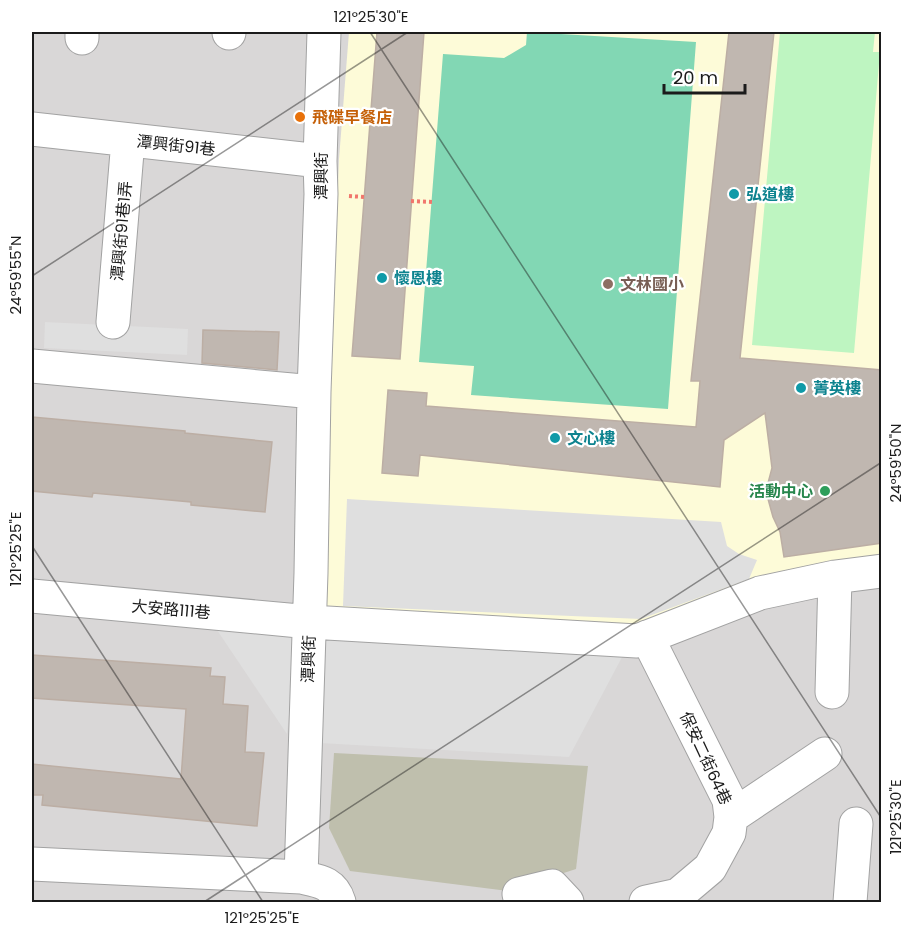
<svg xmlns="http://www.w3.org/2000/svg" width="913" height="934" font-family="Poppins,'Noto Sans TC',sans-serif">
  <style>
    .residential { fill: #d9d7d7 }
    .education { fill: #fdfbd8 }
    .construction { fill: #bfbfad }
    .park { fill: #bef5c1 }
    .pitch { fill: #82d7b4 }
    .parking { fill: #dfdfdf }
    .building { fill: #c0b7b0; stroke: #bcaea4; stroke-width: 1.5 }
    .lines { fill: none; stroke-linecap: round; stroke-linejoin: round }
    .minor-casing { stroke: #a2a2a2; stroke-width: 35 }
    .path { stroke: #f1766c; stroke-width: 4; stroke-dasharray: 3 3; stroke-linecap: butt }
    .minor { stroke: #fff; stroke-width: 33 }
    .ticks { fill: none; stroke: #1b1b1b; stroke-width: 1.5; stroke-opacity: 0.45 }
    .food-dot { fill: #e8710a; stroke: #fff; stroke-width: 2 }
    .culture-dot { fill: #0f9aa8; stroke: #fff; stroke-width: 2 }
    .education-dot { fill: #8d6e63; stroke: #fff; stroke-width: 2 }
    .leisure-dot { fill: #2e9e5b; stroke: #fff; stroke-width: 2 }
    .labels { text-anchor: middle; stroke-width: 4.5; stroke-linejoin: round; paint-order: stroke }
    .food-label { font-size: 16px; font-weight: bold; fill: #c56008; stroke: #fff; text-anchor: start }
    .street-label { font-size: 16px; fill: #1b1b1b; stroke: #fff }
    .culture-label { font-size: 16px; font-weight: bold; fill: #0d838f; stroke: #fff; text-anchor: start }
    .education-label { font-size: 16px; font-weight: bold; fill: #785e54; stroke: #fff; text-anchor: start }
    .leisure-label { font-size: 16px; font-weight: bold; fill: #27864d; stroke: #fff; text-anchor: end }
    .neatline { fill: none; stroke: #1b1b1b; stroke-width: 2 }
    .ticks-label { font-size: 15px; text-anchor: middle; fill: #1b1b1b }
  </style>
  <rect width="100%" height="100%" fill="#ece8e0"/>
  <path class="residential" d="M32,32H881V902H32Z"/>
  <path class="education" d="M349,32H881V564L635,634L326,616L331,373L339,159Z"/>
  <path class="construction" d="M334,753L588,766L576,869L508,891L350,871L329,828Z"/>
  <path class="park" d="M780,32H875L873,52H880L854,353L752,345Z"/>
  <path class="pitch" d="M527,32L696,42L668,409L471,395L474,366L419,362L443,54L504,58L526,45Z"/>
  <path class="parking" d="M45,322L188,329L187,355L44,348Z
    M347,499L721,522L727,546L739,554L757,560L749,579L641,619L343,606Z
    M213,624L297,633L287,734Z
    M325,631L629,644L569,757L320,743Z"/>
  <path class="building" d="M377,32H424L400,359L352,356Z
    M729,32H774L740,358L882,370V543L784,557L780,532L773,517L768,499V483L772,468L765,413L724,440L720,487L420,455L418,476L382,473L388,390L427,393L426,406L696,427L700,381H691Z
    M203,330L279,332L277,370L202,363Z
    M32,417L185,431V433L272,442L265,512L191,505V502L93,493L92,497L32,491Z
    M32,655L211,668L210,676L225,677L223,704L248,706L245,752L264,753L257,826L42,805L43,795H32V764L181,779L186,709L32,698Z"/>
  <g class="lines">
    <g class="minor-casing">
      <path id="minor" d="M324,32L320,161L321,194L314,392L311,573L301,877C319,881 333,882 339,902
        M229,33V32
        M82,38V32
        M32,129L320,161
        M113,322L128,140
        M32,366L314,392
        M32,596L310,622L637,641L760,593L835,577L882,571
        M832,692L835,577
        M731,817L825,754
        M32,864L301,877
        M521,902L519,894L552,886L567,902
        M646,902L678,895L710,868L729,833L731,817L729,800L647,637
        M850,902L856,824"/>
    </g>
    <path class="path" d="M349,196L364,197
      M411,201L432,202"/>
    <use href="#minor" class="minor"/>
  </g>
  <path class="ticks" d="M370,32L882,819M32,276L408,32M32,546L263,902M204,902L882,462"/>
  <circle class="food-dot" cx="300" cy="117" r="6"/>
  <g class="culture-dot">
    <circle cx="734" cy="194" r="6"/>
    <circle cx="382" cy="278" r="6"/>
    <circle cx="801" cy="388" r="6"/>
    <circle cx="555" cy="438" r="6"/>
  </g>
  <circle class="education-dot" cx="608" cy="284" r="6"/>
  <circle class="leisure-dot" cx="825" cy="491" r="6"/>
  <g class="labels">
    <g class="food-label">
      <text x="312" y="123">飛碟早餐店</text>
    </g>
    <g class="street-label">
      <text transform="translate(176 145) rotate(6)" y="6">潭興街91巷</text>
      <text transform="translate(321 176) rotate(-90)" y="6">潭興街</text>
      <text transform="translate(121 231) rotate(-85)" y="6">潭興街91巷1弄</text>
      <text transform="translate(171 609) rotate(5)" y="6">大安路111巷</text>
      <text transform="translate(308 659) rotate(-88)" y="6">潭興街</text>
      <text transform="translate(706 758) rotate(65)" y="6">保安二街64巷</text>
    </g>
    <g class="culture-label">
      <text x="746" y="200">弘道樓</text>
      <text x="394" y="284">懷恩樓</text>
      <text x="813" y="394">菁英樓</text>
      <text x="567" y="444">文心樓</text>
    </g>
    <g class="education-label">
      <text x="620" y="290">文林國小</text>
    </g>
    <g class="leisure-label">
      <text x="813" y="497">活動中心</text>
    </g>
  </g>
  <rect width="913" height="934" fill="none" stroke="#ffffff" stroke-width="66"/>
  <path d="M664 84v9h81v-9" fill="none" stroke="#1b1b1b" stroke-width="3"/>
  <text x="673" y="84" font-size="18" fill="#1b1b1b" stroke="#ffffff" stroke-width="4.5" paint-order="stroke">20 m</text>
  <rect x="33" y="33" width="847" height="868" class="neatline"/>
  <g class="ticks-label">
    <text x="371" y="22">121°25'30"E</text>
    <text transform="translate(16 275) rotate(-90)" y="5">24°59'55"N</text>
    <text transform="translate(896 463) rotate(-90)" y="5">24°59'50"N</text>
    <text transform="translate(16 549) rotate(-90)" y="5">121°25'25"E</text>
    <text transform="translate(896 817) rotate(-90)" y="5">121°25'30"E</text>
    <text x="262" y="923">121°25'25"E</text>
  </g>
</svg>
